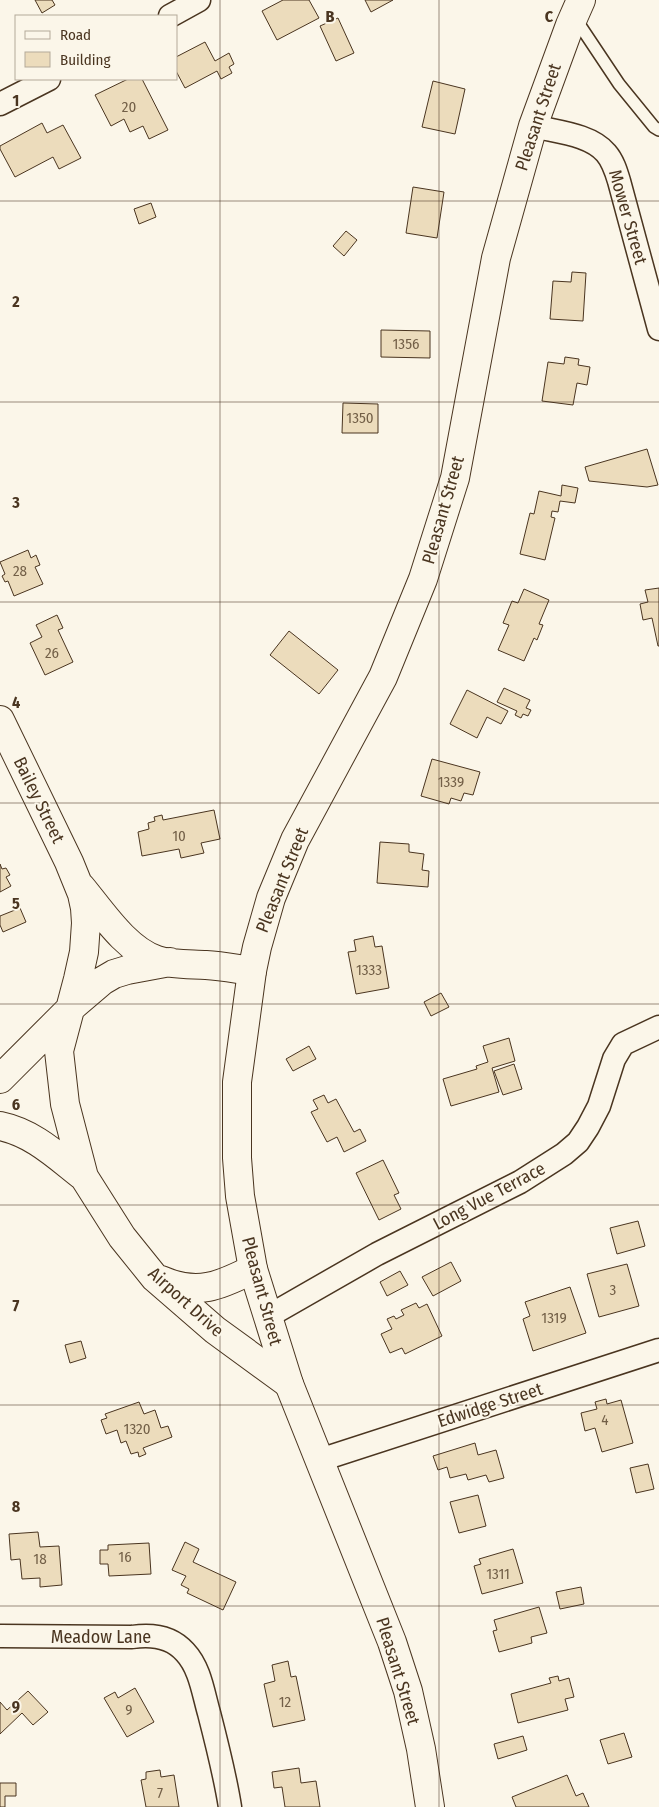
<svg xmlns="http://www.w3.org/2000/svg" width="659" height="1807" font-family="'Fira Sans Condensed',sans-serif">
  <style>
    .building { fill: #ecdcbc; stroke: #4a3520 }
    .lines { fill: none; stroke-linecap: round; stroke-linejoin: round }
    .lane-casing { stroke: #4a3520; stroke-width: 14 }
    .street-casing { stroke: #4a3520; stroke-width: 25 }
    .secondary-casing { stroke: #4a3520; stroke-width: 30 }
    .primary-casing { stroke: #4a3520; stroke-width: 30 }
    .lane { stroke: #fbf6e9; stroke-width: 11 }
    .street { stroke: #fbf6e9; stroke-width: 22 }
    .secondary { stroke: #fbf6e9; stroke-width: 28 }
    .primary { stroke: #fbf6e9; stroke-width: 28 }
    .grid { fill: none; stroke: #4a3520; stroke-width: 1; stroke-opacity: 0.55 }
    .labels { text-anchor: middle; stroke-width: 4; stroke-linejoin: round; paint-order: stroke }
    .number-label { font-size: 15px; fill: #725f47 }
    .street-label { font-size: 18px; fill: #4a3520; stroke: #fbf6e9 }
    .grid-label { font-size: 16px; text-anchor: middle; font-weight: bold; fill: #4a3520; stroke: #fbf6e9; stroke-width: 4; stroke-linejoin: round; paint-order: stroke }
  </style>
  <rect width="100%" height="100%" fill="#fbf6e9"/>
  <path class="building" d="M35,0H52L55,5L42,13Z
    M283,0H309L319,18L277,40L262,11Z
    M365,0H393L371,12Z
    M338,18L354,53L336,61L320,26Z
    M205,42L215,61L229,53L234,64L229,67L232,73L221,79L217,71L185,88L176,71V57Z
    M128,79H142L168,130L149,139L143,126L130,132L124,119L111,126L95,95Z
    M433,81L465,89L455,134L422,127Z
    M42,123L47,133L63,125L81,158L59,169L53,157L15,177L0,149V146Z
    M413,187L444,192L437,238L406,233Z
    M151,203L156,217L139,224L134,209Z
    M346,231L357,240L344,256L333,246Z
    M572,272L586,273L583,321L550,319L553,281L571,282Z
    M381,330L430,331V358L381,357Z
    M565,357L579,359L578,365L590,367L587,385L577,383L573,405L542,401L548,362L564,364Z
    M343,403L378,404V433H342Z
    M647,449L658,485L647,487L589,481L585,467Z
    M562,485L578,488L575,503L560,501L558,512L552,511L551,517L555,518L545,560L520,554L530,513L534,514L539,491L561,496Z
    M28,550L31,558L36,555L40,565L35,567L43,584L14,596L8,581L5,582L2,576L5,574L0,562Z
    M659,588V646H658L652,618L643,620L640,604L648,602L645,590Z
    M524,589L549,600L539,624L543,625L537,640L534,638L524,661L498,650L509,625L503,623L512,601L518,603Z
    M57,615L63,628L58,630L73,662L45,675L30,643L42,637L36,625Z
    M289,631L338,670L319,694L270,655Z
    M504,688L530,700L526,708L531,710L528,716L523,714L521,718L515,715L517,711L497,702Z
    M467,690L508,711L501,724L487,717L477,738L450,724Z
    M432,759L480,772L473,795L464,793L461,801L451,798L449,804L421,796Z
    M214,810L220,839L201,843L204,853L181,858L179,849L142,856L138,832L149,829L148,823L155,821L154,817L162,815L163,820Z
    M380,842L409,844V852L424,854L422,870L429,871L428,887L377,883Z
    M0,864L2,869L6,868L10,875L6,877L11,886L0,892Z
    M20,908L26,922L3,932L0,925V916Z
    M373,936L375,947L382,946L389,988L356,994L348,952L356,951L354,940Z
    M441,993L449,1007L431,1016L424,1002Z
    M509,1038L515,1061L492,1068L499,1092L451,1106L443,1079L477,1069L476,1066L488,1062L483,1046Z
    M309,1046L316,1059L293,1071L286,1059Z
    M514,1064L522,1089L503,1095L494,1071Z
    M324,1095L328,1103L336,1099L354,1132L360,1129L366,1141L344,1152L337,1137L327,1142L311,1112L318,1109L313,1100Z
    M383,1160L399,1193L394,1195L401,1209L379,1220L356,1173Z
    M638,1221L645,1246L617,1254L610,1228Z
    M451,1262L461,1281L433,1296L422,1277Z
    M627,1264L639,1306L599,1317L587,1274Z
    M400,1271L408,1285L387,1296L380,1282Z
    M570,1287L586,1333L533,1351L523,1319L530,1316L525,1302Z
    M416,1303L419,1308L427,1304L442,1336L405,1354L402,1348L390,1353L381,1334L392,1329L387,1319L394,1316L396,1319L404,1315L401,1310Z
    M81,1341L86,1358L70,1363L65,1345Z
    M606,1399L607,1404L621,1400L633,1443L602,1452L595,1428L585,1431L581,1413L597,1409L595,1402Z
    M139,1402L144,1414L155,1410L161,1428L168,1426L172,1437L143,1448L146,1454L139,1457L138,1452L131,1454L126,1441L121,1443L117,1430L106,1434L101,1420L107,1418L105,1414Z
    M475,1443L478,1455L496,1450L504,1478L489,1482L486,1475L468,1480L466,1474L450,1478L447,1467L438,1470L433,1456Z
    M648,1464L654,1489L636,1493L630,1468Z
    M478,1495L486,1526L459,1533L450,1502Z
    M38,1532L40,1547L59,1546L62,1585L40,1587V1578L22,1579L20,1559L11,1560L9,1534Z
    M185,1542L199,1549L193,1562L236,1582L223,1610L187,1593L189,1589L181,1585L186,1576L172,1570Z
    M149,1543L151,1574L109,1576L108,1564H100V1550H108V1545Z
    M513,1549L523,1583L482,1594L474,1566L481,1564L479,1559Z
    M581,1587L584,1604L560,1609L556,1592Z
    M539,1607L547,1633L531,1637L532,1643L499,1652L493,1631L497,1630L494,1620Z
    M288,1661L291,1677L296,1676L305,1720L273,1727L264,1684L275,1681L272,1665Z
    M558,1676L559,1681L569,1678L574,1697L565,1699L568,1710L518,1723L511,1694L551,1683L549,1678Z
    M135,1688L154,1722L127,1737L104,1698L115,1692L118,1698Z
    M28,1691L48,1712L33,1725L22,1713L0,1734V1702L7,1710Z
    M624,1733L632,1757L608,1764L600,1740Z
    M523,1736L527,1750L498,1759L494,1744Z
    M299,1768L301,1783L316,1781L320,1807H285L282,1787L274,1788L272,1772Z
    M160,1770L161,1777L174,1775L179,1807H146L141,1780L146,1779V1772Z
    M567,1775L576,1796L583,1793L589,1807H516L512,1797Z
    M0,1783H16V1796H5V1807H0Z"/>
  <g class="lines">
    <g class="lane-casing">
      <path id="lane" d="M575,18L619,84L654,127L659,130"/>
    </g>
    <g class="street-casing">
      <path id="street" d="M170,16L199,0
        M0,104L49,79
        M533,126C556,132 590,134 606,153C613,161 616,171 619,181L659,329
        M267,1317L377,1254L520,1182L564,1154L578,1142L588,1127L599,1106L614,1059L623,1044L659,1027
        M320,1460L659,1350
        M0,1636L132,1637C152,1634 171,1636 185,1652C200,1668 203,1692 209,1713C217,1744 225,1775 230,1807"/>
    </g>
    <g class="secondary-casing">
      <path id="secondary" d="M0,720L69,862L82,894L85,908L86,923L84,952L78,979L59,1051L65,1104L84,1177L122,1237L155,1278L215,1330L289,1384
        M81,887C101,911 126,950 157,960C172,965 191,964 206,965C222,966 237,969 252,971
        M0,1079L75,1004L102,981L114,974L127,970L170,962
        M0,1126C34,1133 58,1157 84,1177
        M161,1280C197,1296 220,1286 253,1269"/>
    </g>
    <g class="primary-casing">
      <path id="primary" d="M430,1807L421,1749L408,1691L392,1642L289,1384L253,1269L240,1196L237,1158V1082L252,971L257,947L271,898L295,840L383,677L423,579L455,478L496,258L533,126L570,25L581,0"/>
    </g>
    <use href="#lane" class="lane"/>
    <use href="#street" class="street"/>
    <use href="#secondary" class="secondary"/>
    <use href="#primary" class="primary"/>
  </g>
  <path class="grid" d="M220,0V1807M439,0V1807M0,201H659M0,402H659M0,602H659M0,803H659M0,1004H659M0,1205H659M0,1405H659M0,1606H659"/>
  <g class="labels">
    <g class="number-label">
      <text x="129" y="112">20</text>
      <text x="406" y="349">1356</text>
      <text x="360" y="423">1350</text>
      <text x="20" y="576">28</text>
      <text x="52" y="658">26</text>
      <text x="451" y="787">1339</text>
      <text x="179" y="841">10</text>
      <text x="369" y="975">1333</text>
      <text x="613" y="1295">3</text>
      <text x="554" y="1323">1319</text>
      <text x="605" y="1425">4</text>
      <text x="137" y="1434">1320</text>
      <text x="125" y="1562">16</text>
      <text x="40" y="1564">18</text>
      <text x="498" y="1579">1311</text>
      <text x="285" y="1707">12</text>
      <text x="129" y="1715">9</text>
      <text x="160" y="1798">7</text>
    </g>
    <g class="street-label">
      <text transform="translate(538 117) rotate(-72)" y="6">Pleasant Street</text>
      <text transform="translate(628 217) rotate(74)" y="6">Mower Street</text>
      <text transform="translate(443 510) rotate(-74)" y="6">Pleasant Street</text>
      <text transform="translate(39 800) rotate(64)" y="6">Bailey Street</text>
      <text transform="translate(282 880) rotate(-68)" y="6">Pleasant Street</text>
      <text transform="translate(489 1196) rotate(-28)" y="6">Long Vue Terrace</text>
      <text transform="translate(262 1291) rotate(75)" y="6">Pleasant Street</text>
      <text transform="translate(186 1302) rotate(42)" y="6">Airport Drive</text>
      <text transform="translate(490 1405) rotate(-18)" y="6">Edwidge Street</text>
      <text x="101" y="1643">Meadow Lane</text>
      <text transform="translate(398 1671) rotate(73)" y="6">Pleasant Street</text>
    </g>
  </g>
  <g class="grid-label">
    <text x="330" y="22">B</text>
    <text x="549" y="22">C</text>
    <text x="16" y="106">1</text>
    <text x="16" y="307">2</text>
    <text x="16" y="508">3</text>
    <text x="16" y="708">4</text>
    <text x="16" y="909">5</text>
    <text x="16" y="1110">6</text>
    <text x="16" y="1311">7</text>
    <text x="16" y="1512">8</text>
    <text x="16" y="1712">9</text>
  </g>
  <rect x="15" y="15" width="162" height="65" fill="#fbf6e9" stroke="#b4a999"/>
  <rect x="25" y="31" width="25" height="8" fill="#fbf6e9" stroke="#b4a999"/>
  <text x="60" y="40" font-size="15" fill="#4a3520">Road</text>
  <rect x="25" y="52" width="25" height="15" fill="#ecdcbc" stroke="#b4a999"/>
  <text x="60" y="65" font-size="15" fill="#4a3520">Building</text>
</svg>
